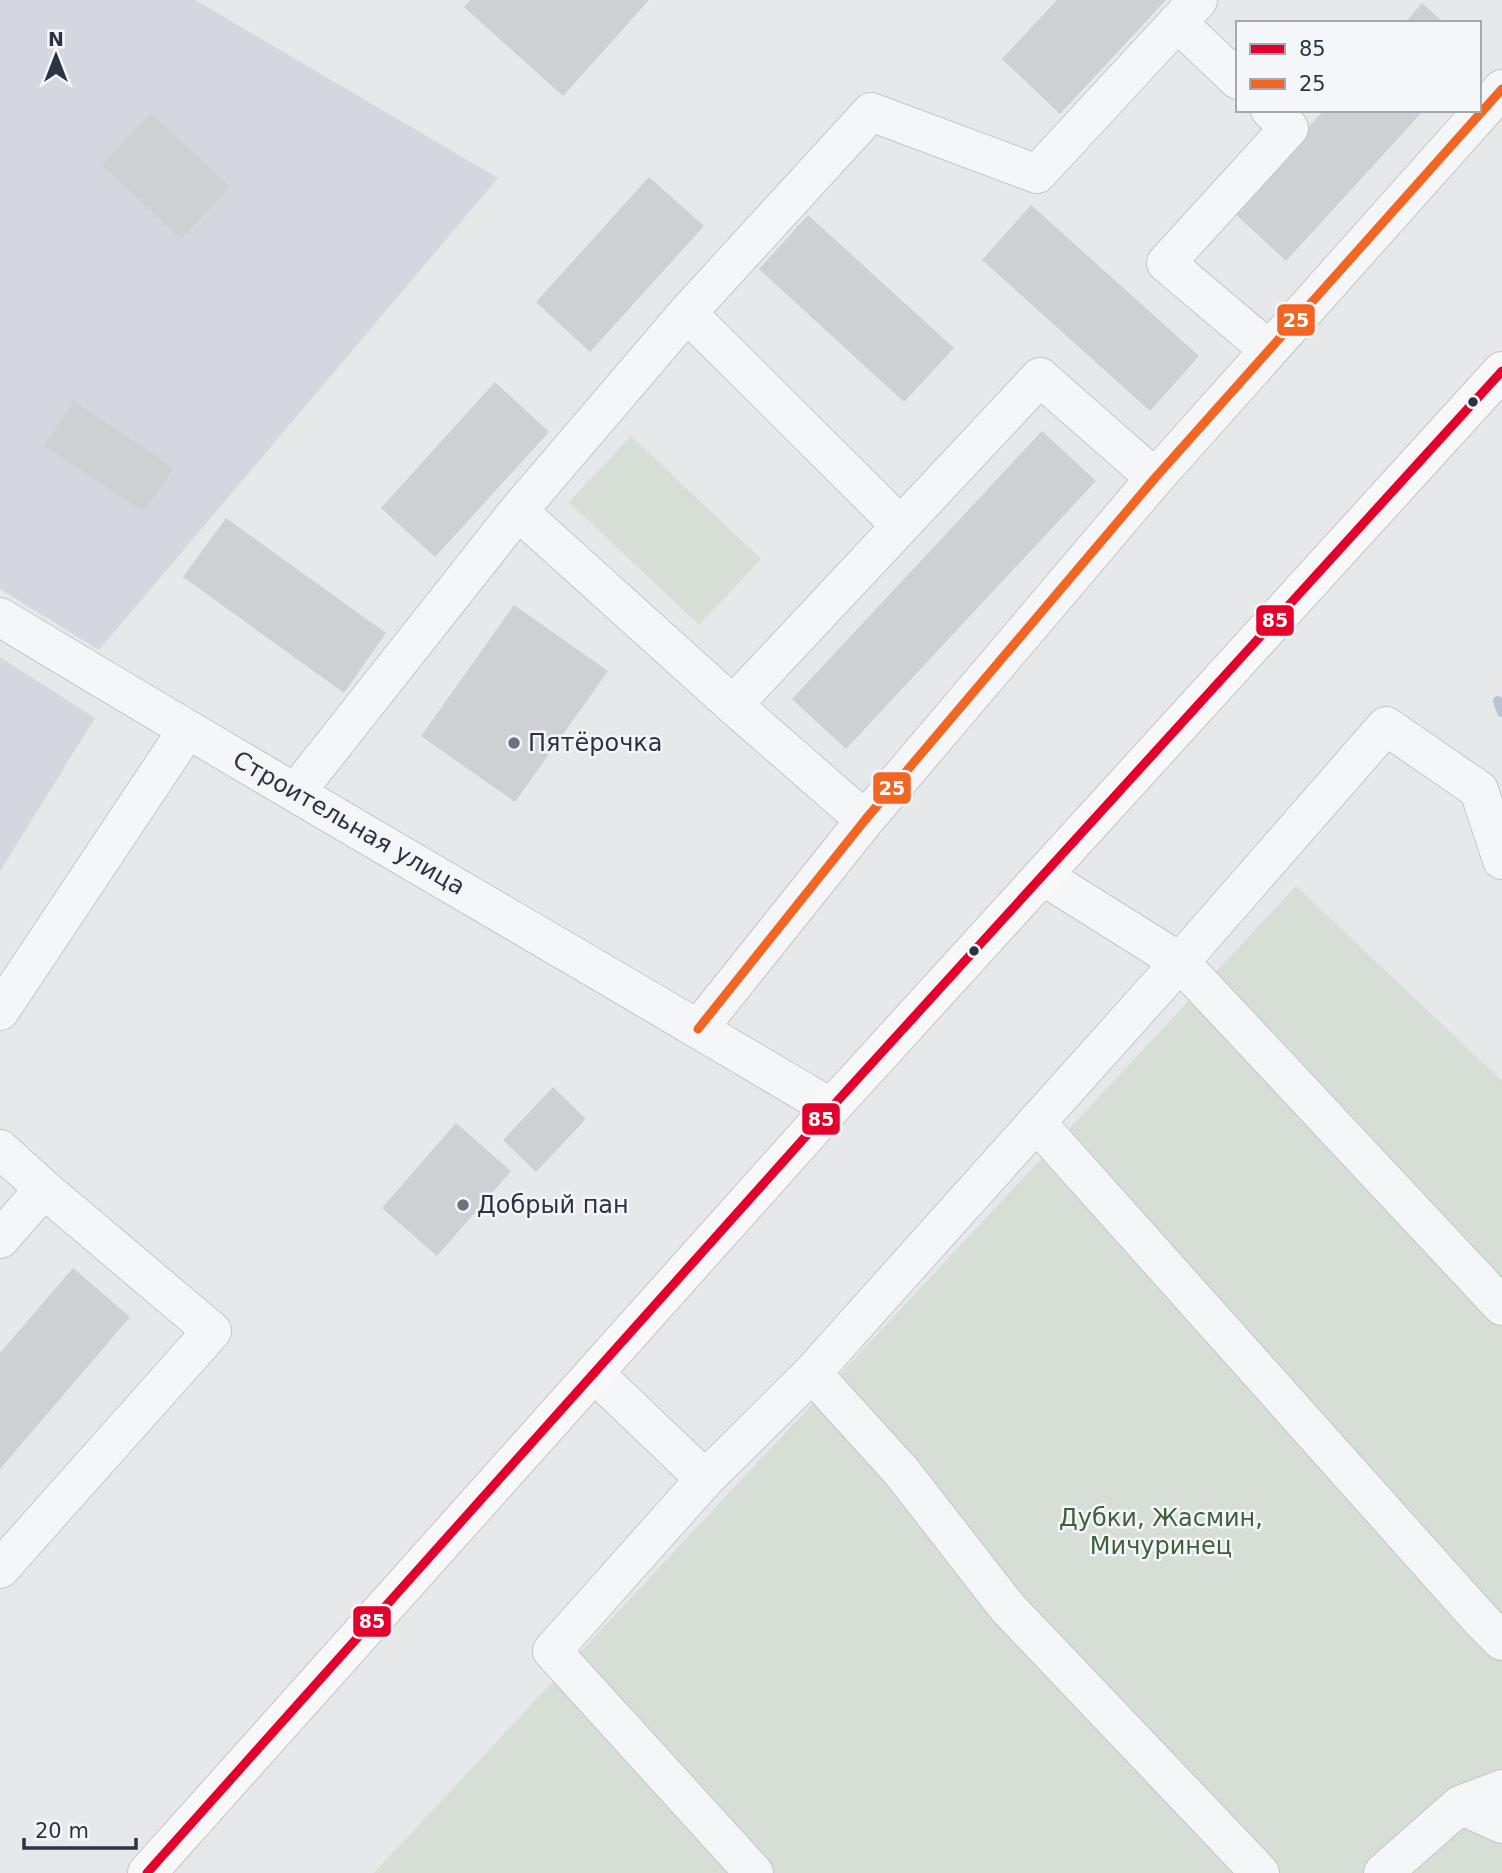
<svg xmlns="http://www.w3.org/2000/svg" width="1502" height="1873" font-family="'DejaVu Sans',sans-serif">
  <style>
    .built { fill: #d4d7dd }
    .green { fill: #d6ded6 }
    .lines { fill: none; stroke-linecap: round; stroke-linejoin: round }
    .stream { stroke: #b4c4d5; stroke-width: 10 }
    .building { fill: #ced0d3 }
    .minor-casing { stroke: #c4c6c8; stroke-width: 40 }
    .major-casing { stroke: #c2c5c8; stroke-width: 40 }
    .minor { stroke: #f5f6f7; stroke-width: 38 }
    .major { stroke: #f8f8f8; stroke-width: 38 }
    .bus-1-casing { stroke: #f4f6f9; stroke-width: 14 }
    .bus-2-casing { stroke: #f4f6f9; stroke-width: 14 }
    .bus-1 { stroke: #e4002b; stroke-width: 9 }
    .bus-2 { stroke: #f26522; stroke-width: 9 }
    .bus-dot { fill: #2b3445; stroke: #f4f6f9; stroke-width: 2.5 }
    .poi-dot { fill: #6c737f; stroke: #f4f6f9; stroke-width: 2.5 }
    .labels { text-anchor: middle; stroke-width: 5; stroke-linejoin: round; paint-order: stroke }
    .poi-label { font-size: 24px; fill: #2b3445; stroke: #f4f6f9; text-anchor: start }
    .street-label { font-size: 24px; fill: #2b3445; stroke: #f4f6f9 }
    .park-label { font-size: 24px; fill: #3f6138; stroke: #f4f6f9 }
    .line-badge { stroke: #f4f6f9; stroke-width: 2.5 }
    .badge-label { font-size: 19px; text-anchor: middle; font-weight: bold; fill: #fff }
  </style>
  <rect width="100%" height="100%" fill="#e6e8ea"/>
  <path class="built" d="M0,0H195L498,178L99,650L0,589Z
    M0,657L95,718L0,871Z"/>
  <path class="green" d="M631,436L761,559L699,625L569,502Z
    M1296,886L1502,1081V1873H374Z"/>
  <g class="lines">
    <path class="stream" d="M1498,701L1502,712"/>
  </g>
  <path class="building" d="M470,0H649L563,96L464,7Z
    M1057,0H1166L1060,114L1002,59Z
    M1422,3L1444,23H1405Z
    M1324,110H1424L1286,261L1232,211Z
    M151,113L230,187L181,239L102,165Z
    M649,177L704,226L590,352L536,302Z
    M1031,205L1199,356L1150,411L982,260Z
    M808,215L954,348L904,402L759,269Z
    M495,382L549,432L435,557L381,508Z
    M74,401L173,468L143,512L44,446Z
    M1042,431L1096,481L846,749L792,699Z
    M226,518L386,633L344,693L183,577Z
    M514,605L608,671L515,802L421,736Z
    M553,1087L586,1119L536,1172L503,1140Z
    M456,1123L511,1171L437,1256L382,1208Z
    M73,1268L130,1317L0,1469V1353Z"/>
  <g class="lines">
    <g class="minor-casing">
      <path id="minor" d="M1177,22L1238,80
        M687,313L900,525
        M1269,350L1166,263L1289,128L1270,110
        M518,511L733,705L865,820
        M0,617C275,784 555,943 831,1108
        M733,705L1040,377L1155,478
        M296,792L518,511L687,313L871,112L1037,174L1198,0
        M1043,876L1180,962L1502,1306
        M0,1011L187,730
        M698,1029L865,820L1155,478L1502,89
        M1036,1122L1481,1620L1502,1641
        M0,1149L44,1189L0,1239
        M594,1373L705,1479
        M812,1373L901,1471L1007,1607L1260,1873
        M0,1569L212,1331L44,1189
        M1460,1805L1502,1789
        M754,1873L552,1651L705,1479L812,1373L1180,962L1386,726L1479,790L1502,860
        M1383,1873L1460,1805L1502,1824"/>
    </g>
    <g class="major-casing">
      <path id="major" d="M147,1873L831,1108L1502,371"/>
    </g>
    <use href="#minor" class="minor"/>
    <use href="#major" class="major"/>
    <g class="bus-1-casing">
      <path id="bus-1" d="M147,1873L831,1108L1502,371"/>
    </g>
    <g class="bus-2-casing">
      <path id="bus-2" d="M698,1029L865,820L1155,478L1502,89"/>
    </g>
    <use href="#bus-1" class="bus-1"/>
    <use href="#bus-2" class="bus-2"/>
  </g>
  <g class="bus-dot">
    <circle cx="1473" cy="402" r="6"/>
    <circle cx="974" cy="951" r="6"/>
  </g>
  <g class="poi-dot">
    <circle cx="514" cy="743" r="7"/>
    <circle cx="463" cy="1205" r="7"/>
  </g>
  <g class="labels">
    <g class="poi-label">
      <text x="528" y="751">Пятёрочка</text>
      <text x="477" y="1213">Добрый пан</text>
    </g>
    <g class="street-label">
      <text transform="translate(349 823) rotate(30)" y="8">Строительная улица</text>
    </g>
    <g class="park-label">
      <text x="1161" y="1526">Дубки, Жасмин,<tspan x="1161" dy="28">Мичуринец</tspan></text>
    </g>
  </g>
  <g class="line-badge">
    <rect x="1276" y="303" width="40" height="34" rx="7" fill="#f26522"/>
    <rect x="1255" y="604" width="40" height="33" rx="7" fill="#e4002b"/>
    <rect x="872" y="771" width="40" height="34" rx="7" fill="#f26522"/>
    <rect x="801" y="1102" width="40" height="34" rx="7" fill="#e4002b"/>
    <rect x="352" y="1605" width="40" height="33" rx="7" fill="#e4002b"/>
  </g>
  <g class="badge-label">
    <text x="1296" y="327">25</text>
    <text x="1275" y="627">85</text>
    <text x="892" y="795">25</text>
    <text x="821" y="1126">85</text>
    <text x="372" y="1628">85</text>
  </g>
  <rect x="1236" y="21" width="245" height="91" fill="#f4f6f9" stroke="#a4a8b1" stroke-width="2"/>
  <rect x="1250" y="44" width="35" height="10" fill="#e4002b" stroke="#a4a8b1" stroke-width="2"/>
  <text x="1299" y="56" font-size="21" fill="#2b3445">85</text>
  <rect x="1250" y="79" width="35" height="10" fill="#f26522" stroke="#a4a8b1" stroke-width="2"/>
  <text x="1299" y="91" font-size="21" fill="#2b3445">25</text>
  <g transform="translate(56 56)" stroke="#f4f6f9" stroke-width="5" paint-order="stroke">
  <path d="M0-5L12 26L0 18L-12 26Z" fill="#2b3445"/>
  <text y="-10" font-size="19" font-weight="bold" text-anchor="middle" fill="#2b3445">N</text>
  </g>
  <path d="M24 1838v10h112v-10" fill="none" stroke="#2b3445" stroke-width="3.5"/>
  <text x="35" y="1838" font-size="21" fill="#2b3445" stroke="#f4f6f9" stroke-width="5" paint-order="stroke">20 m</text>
</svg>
